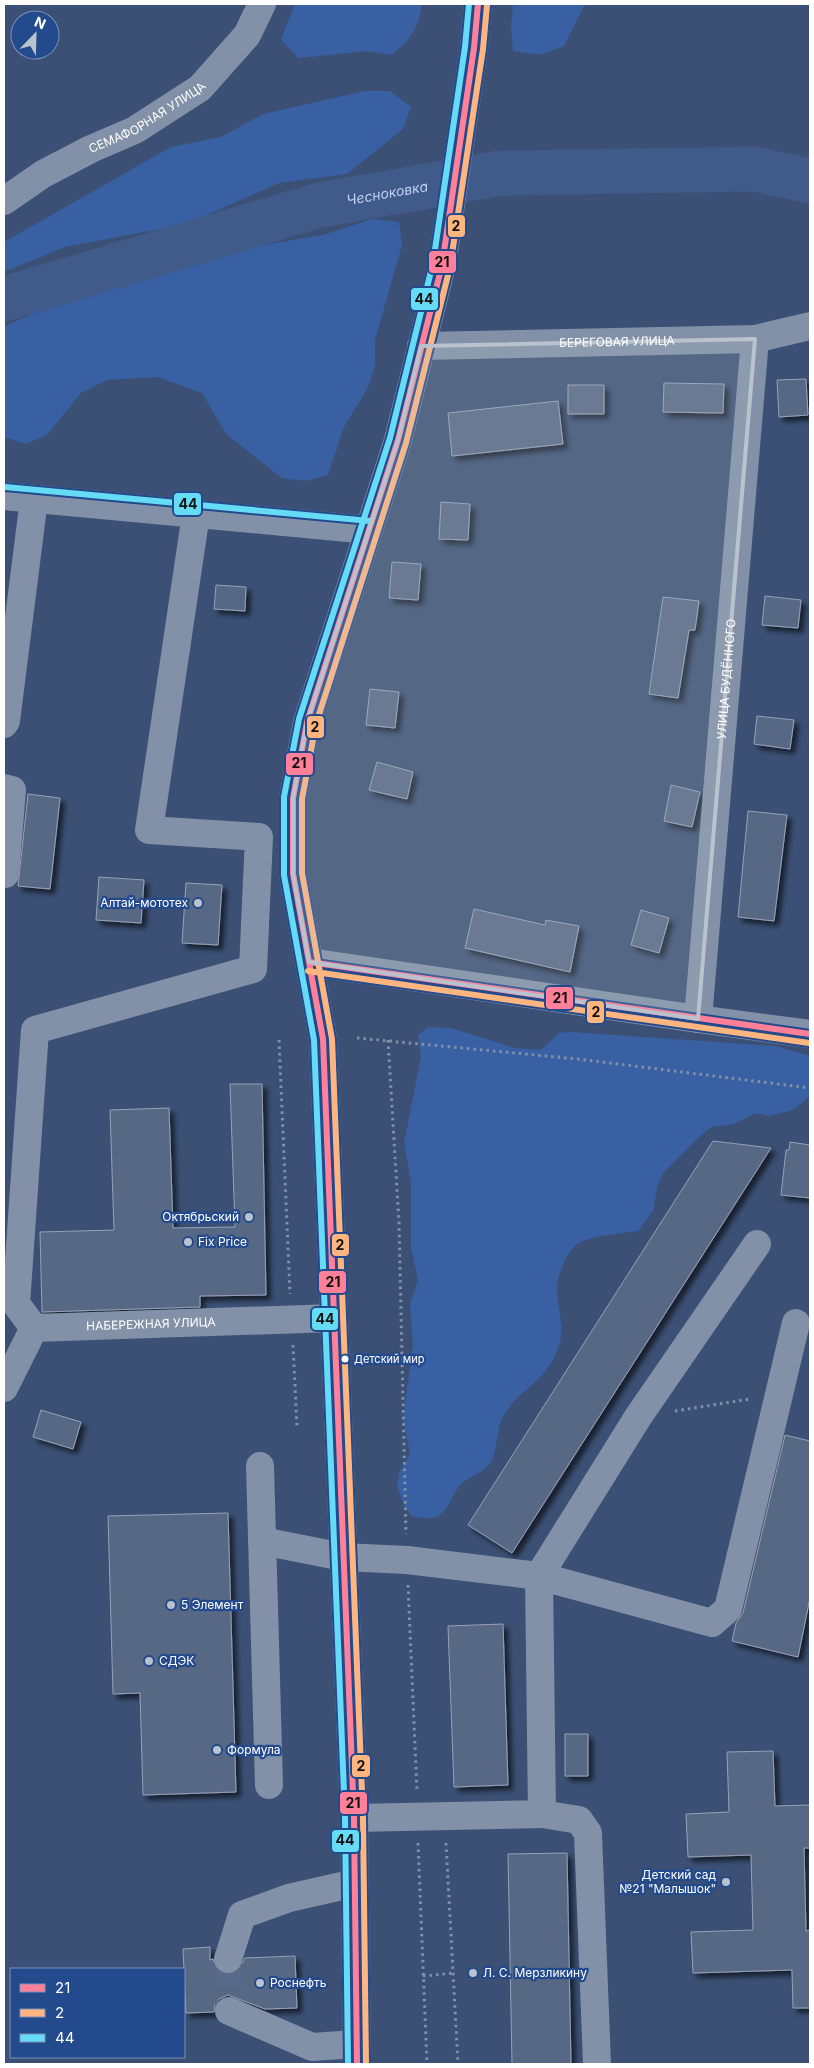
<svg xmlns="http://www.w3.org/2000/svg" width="814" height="2068" font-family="Inter,sans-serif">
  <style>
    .green { fill: #3860a2 }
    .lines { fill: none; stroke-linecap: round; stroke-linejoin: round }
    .river { stroke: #405b8a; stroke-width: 45 }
    .building { fill: #566884; stroke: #96a2b7; filter: url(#shadow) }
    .minor-tunnel { stroke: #586a89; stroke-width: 28; stroke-dasharray: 28 14; stroke-linecap: butt }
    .path { stroke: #8291a8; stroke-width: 3; stroke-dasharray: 2.5 4; stroke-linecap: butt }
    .minor { stroke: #8291a8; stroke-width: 28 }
    .bus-1-casing { stroke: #234a8c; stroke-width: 10 }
    .bus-2-casing { stroke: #234a8c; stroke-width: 10 }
    .bus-3-casing { stroke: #234a8c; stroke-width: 10 }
    .bus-1 { stroke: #ff8098; stroke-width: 6 }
    .bus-2 { stroke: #ffb580; stroke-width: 6 }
    .bus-3 { stroke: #66dbf5; stroke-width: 6 }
    .marked { fill: #bac2ce; fill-opacity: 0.2; stroke: #bac2ce; stroke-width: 4; stroke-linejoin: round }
    .poi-dot { fill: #bac2ce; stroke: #234a8c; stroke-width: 2 }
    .bus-dot { fill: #fff; stroke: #234a8c; stroke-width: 2 }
    .labels { text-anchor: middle; stroke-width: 4.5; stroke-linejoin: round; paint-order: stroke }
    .bus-label { font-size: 11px; fill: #fff; stroke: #234a8c; text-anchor: start }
    .street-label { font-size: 12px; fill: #fff; stroke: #234a8c }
    .poi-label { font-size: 12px; fill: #fff; stroke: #234a8c; text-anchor: start }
    .water-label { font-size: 14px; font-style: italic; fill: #bdd2f2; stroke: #234a8c }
    .line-badge { stroke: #234a8c; stroke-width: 2 }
    .pale-badge-label { font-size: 14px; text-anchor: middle; font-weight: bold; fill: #111 }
  </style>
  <defs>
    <filter id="shadow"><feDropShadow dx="4.5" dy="4.5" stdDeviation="2.5" flood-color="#0009"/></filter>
  </defs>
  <rect width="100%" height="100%" fill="#3b5074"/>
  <path class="green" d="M295,4H422C418,29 411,40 391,55L368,51L298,58L281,39Z
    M513,4H585L564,46L540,55L513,51L511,29Z
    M365,91H390L411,107L403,129L347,174L279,183L186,224L65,247L4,272V242L171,147L221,137L263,114Z
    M372,219L399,222L402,245L375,340V366L368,387L343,429L328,475L306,481L282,478L226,434L202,393L157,377L107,380L81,393L47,435L26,444L4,437V326L129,274L177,267L220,252L323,235Z
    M428,1027L451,1028L515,1048L541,1050L559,1033L571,1032L775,1046L810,1056V1096L793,1110L769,1116L756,1113L734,1124L712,1127L702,1134L664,1172L658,1184L653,1211L638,1231C622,1234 588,1235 576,1245C569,1251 565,1260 562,1268C560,1273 557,1280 557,1286C556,1304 565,1324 560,1342C549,1381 524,1385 505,1413C497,1425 498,1443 493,1457C488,1472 473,1474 462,1483C451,1493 451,1509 438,1516C430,1520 420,1518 412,1516L405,1508L397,1486L399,1473L410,1453L403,1419L413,1345L410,1304L418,1280L411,1247V1182L404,1143L421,1057L418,1035Z"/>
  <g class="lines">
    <path class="river" id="s1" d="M4,299L320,205L502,173L754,169L810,181"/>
  </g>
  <path class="building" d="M806,379L808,415L779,417L777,380Z
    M664,383L724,384L723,413L663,412Z
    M568,385H604V414H568Z
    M558,401L563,444L452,456L448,413Z
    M441,502L470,504L468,540L439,539Z
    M392,562L421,564L418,600L389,598Z
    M216,585L246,587L245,611L214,609Z
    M765,596L801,600L798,628L762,625Z
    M663,597L699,601L695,630H689L678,698L649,694Z
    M370,689L399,692L395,728L366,725Z
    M757,716L794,720L790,749L754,744Z
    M377,762L413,772L407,799L369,790Z
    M671,785L700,792L692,827L664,821Z
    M28,794L60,798L50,889L18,886Z
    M748,811L787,815L774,921L738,917Z
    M99,877L144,880L141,923L96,920Z
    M186,883L222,885L218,945L182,943Z
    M474,909L545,925L546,920L579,926L570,972L465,948Z
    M641,910L669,918L659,953L631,945Z
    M230,1084H262L266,1295L200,1296V1307L42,1312L40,1232L114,1230L110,1110L169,1108L173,1228L235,1227Z
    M713,1141L771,1148L512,1553L468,1525Z
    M790,1142L810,1145V1198L781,1195L786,1150H789Z
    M41,1410L81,1422L73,1449L33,1437Z
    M785,1435L810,1441V1598L798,1657L732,1641L736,1623L743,1613Z
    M228,1513L236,1792L143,1795L140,1693L113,1694L108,1516Z
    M503,1624L508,1785L454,1787L448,1626Z
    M565,1734H588V1776H565Z
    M773,1751L775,1806L810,1805V1848H804L806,1931L810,1930V2008H793L792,1970L693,1973L691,1932L753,1930L751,1855L688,1857L686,1814L729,1812L727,1752Z
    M567,1853L571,2064H512L508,1854Z
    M210,1947V1960L213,1959L217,1970L224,1974H232L238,1971L245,1958L295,1956L297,2008L265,2009L228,1995L219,1999L215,2004L214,2012L186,2013L183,1949Z"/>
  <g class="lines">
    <path class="minor-tunnel" d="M228,1959L229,2011"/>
    <path class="path" d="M357,1038L578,1059L810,1088
      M279,1040L290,1294
      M388,1040L399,1223L406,1534
      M293,1345L297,1427
      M675,1411L750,1399
      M408,1585L417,1792
      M418,1843L427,2064
      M446,1843L458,2064
      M423,1976L454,1973"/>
    <g class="minor">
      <path id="s2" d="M4,201L43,174L91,149L135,130L200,88L247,35L262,4"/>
      <path id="s3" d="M421,346L755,339L810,326"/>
      <path d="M4,496L369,530"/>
      <path d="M4,724L6,721L34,499"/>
      <path d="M4,788L12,790L5,874"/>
      <path d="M309,962L698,1019L810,1034"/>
      <path id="s4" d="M698,1019L755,339"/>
      <path d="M757,1244L638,1417L539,1576L712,1623L728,1609L796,1323"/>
      <path d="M34,1328L16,1304L35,1030L253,969L259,837L149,830L196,514"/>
      <path id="s5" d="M4,1388L34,1328L334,1318"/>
      <path d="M260,1466L269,1785"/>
      <path d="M262,1541L343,1557L407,1560L539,1576L542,1814L354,1818"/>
      <path d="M542,1814L579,1820L588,1833L597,2064"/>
      <path d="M228,1959L242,1915L289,1898L355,1883"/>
      <path d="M229,2011L312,2047L356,2044"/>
      <path d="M357,2064L354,1818L323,1039L293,874V798L307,722L398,440L442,265L474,48L478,4"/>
    </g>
    <g class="bus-1-casing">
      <path id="bus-1" d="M309,962L810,1034
        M357,2064L354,1818L323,1039L293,874V798L307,722L398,440L442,265L474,48L478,4"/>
    </g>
    <g class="bus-2-casing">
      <path id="bus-2" d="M308,971L809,1043
        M366,2064L363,1818L332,1039L302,873V799L316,724L406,443L450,267L483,49L487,5"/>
    </g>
    <g class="bus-3-casing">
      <path id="bus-3" d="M5,487L370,521
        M348,2064L345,1818L314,1040L284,875V797L299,719L390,438L433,263L465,47L469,4"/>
    </g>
    <use href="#bus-1" class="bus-1"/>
    <use href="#bus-2" class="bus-2"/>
    <use href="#bus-3" class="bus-3"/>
  </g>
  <path class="marked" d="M755,339L698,1019L309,962L293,874V798L307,722L398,440L421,346Z"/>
  <g class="poi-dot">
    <circle cx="198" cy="903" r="5"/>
    <circle cx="249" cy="1217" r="5"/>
    <circle cx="188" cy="1242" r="5"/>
    <circle cx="171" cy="1605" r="5"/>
    <circle cx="149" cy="1661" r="5"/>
    <circle cx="217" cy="1750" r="5"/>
    <circle cx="726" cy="1882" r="5"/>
    <circle cx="473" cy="1973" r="5"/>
    <circle cx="260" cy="1983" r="5"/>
  </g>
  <circle class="bus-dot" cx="345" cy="1359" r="4.5"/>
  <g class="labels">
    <g class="bus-label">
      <text x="354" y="1363">Детский мир</text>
    </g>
    <g class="street-label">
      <text dy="4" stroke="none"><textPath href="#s2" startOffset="166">СЕМАФОРНАЯ УЛИЦА</textPath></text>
      <text dy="4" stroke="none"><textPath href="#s3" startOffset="196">БЕРЕГОВАЯ УЛИЦА</textPath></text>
      <text dy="4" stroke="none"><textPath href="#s4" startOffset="341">УЛИЦА БУДЁННОГО</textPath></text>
      <text dy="4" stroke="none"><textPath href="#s5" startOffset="184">НАБЕРЕЖНАЯ УЛИЦА</textPath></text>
    </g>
    <g class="poi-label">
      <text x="188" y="907" text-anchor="end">Алтай-мототех</text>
      <text x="239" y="1221" text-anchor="end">Октябрьский</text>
      <text x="198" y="1246">Fix Price</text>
      <text x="181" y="1609">5 Элемент</text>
      <text x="159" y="1665">СДЭК</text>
      <text x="227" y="1754">Формула</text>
      <text x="716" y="1879" text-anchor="end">Детский сад<tspan x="716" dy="14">№21 "Малышок"</tspan></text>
      <text x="483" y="1977">Л. С. Мерзликину</text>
      <text x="270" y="1987">Роснефть</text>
    </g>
    <g class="water-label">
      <text dy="5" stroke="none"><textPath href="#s1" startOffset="398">Чесноковка</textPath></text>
    </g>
  </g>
  <g class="line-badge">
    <rect x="447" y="214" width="19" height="24" rx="5" fill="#ffb580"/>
    <rect x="428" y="250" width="29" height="24" rx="5" fill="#ff8098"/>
    <rect x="410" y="287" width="29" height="24" rx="5" fill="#66dbf5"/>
    <rect x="173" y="492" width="29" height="24" rx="5" fill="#66dbf5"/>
    <rect x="306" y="715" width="19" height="24" rx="5" fill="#ffb580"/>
    <rect x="285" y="752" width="29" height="24" rx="5" fill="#ff8098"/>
    <rect x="545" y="986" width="29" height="24" rx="5" fill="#ff8098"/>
    <rect x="586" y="1000" width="19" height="24" rx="5" fill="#ffb580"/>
    <rect x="331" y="1233" width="19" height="24" rx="5" fill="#ffb580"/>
    <rect x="318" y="1270" width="29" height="24" rx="5" fill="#ff8098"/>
    <rect x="311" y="1307" width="28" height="24" rx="5" fill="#66dbf5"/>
    <rect x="351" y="1754" width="20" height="24" rx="5" fill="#ffb580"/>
    <rect x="339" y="1791" width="29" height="24" rx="5" fill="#ff8098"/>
    <rect x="331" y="1829" width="29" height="24" rx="5" fill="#66dbf5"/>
  </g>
  <g class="pale-badge-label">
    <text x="456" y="231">2</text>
    <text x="442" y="267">21</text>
    <text x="424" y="304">44</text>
    <text x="188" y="509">44</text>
    <text x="315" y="732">2</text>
    <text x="299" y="768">21</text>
    <text x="560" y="1003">21</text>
    <text x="596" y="1017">2</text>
    <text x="340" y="1250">2</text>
    <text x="333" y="1287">21</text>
    <text x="325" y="1324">44</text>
    <text x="361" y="1771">2</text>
    <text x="353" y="1808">21</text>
    <text x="345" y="1845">44</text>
  </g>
  <rect width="814" height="2068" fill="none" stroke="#ffffff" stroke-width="10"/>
  <rect x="10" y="1968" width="175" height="90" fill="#234a8c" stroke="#7b92ba"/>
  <rect x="20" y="1984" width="25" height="8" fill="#ff8098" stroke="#7b92ba"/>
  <text x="55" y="1993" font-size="15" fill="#ffffff">21</text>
  <rect x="20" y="2009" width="25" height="8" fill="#ffb580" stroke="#7b92ba"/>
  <text x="55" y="2018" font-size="15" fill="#ffffff">2</text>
  <rect x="20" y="2034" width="25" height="8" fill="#66dbf5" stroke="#7b92ba"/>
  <text x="55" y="2043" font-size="15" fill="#ffffff">44</text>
  <g transform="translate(35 35) rotate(23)"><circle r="24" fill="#234a8c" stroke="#7b92ba"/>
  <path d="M0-4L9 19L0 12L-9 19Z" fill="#bac2ce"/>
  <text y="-8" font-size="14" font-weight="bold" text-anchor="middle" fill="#ffffff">N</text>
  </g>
</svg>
